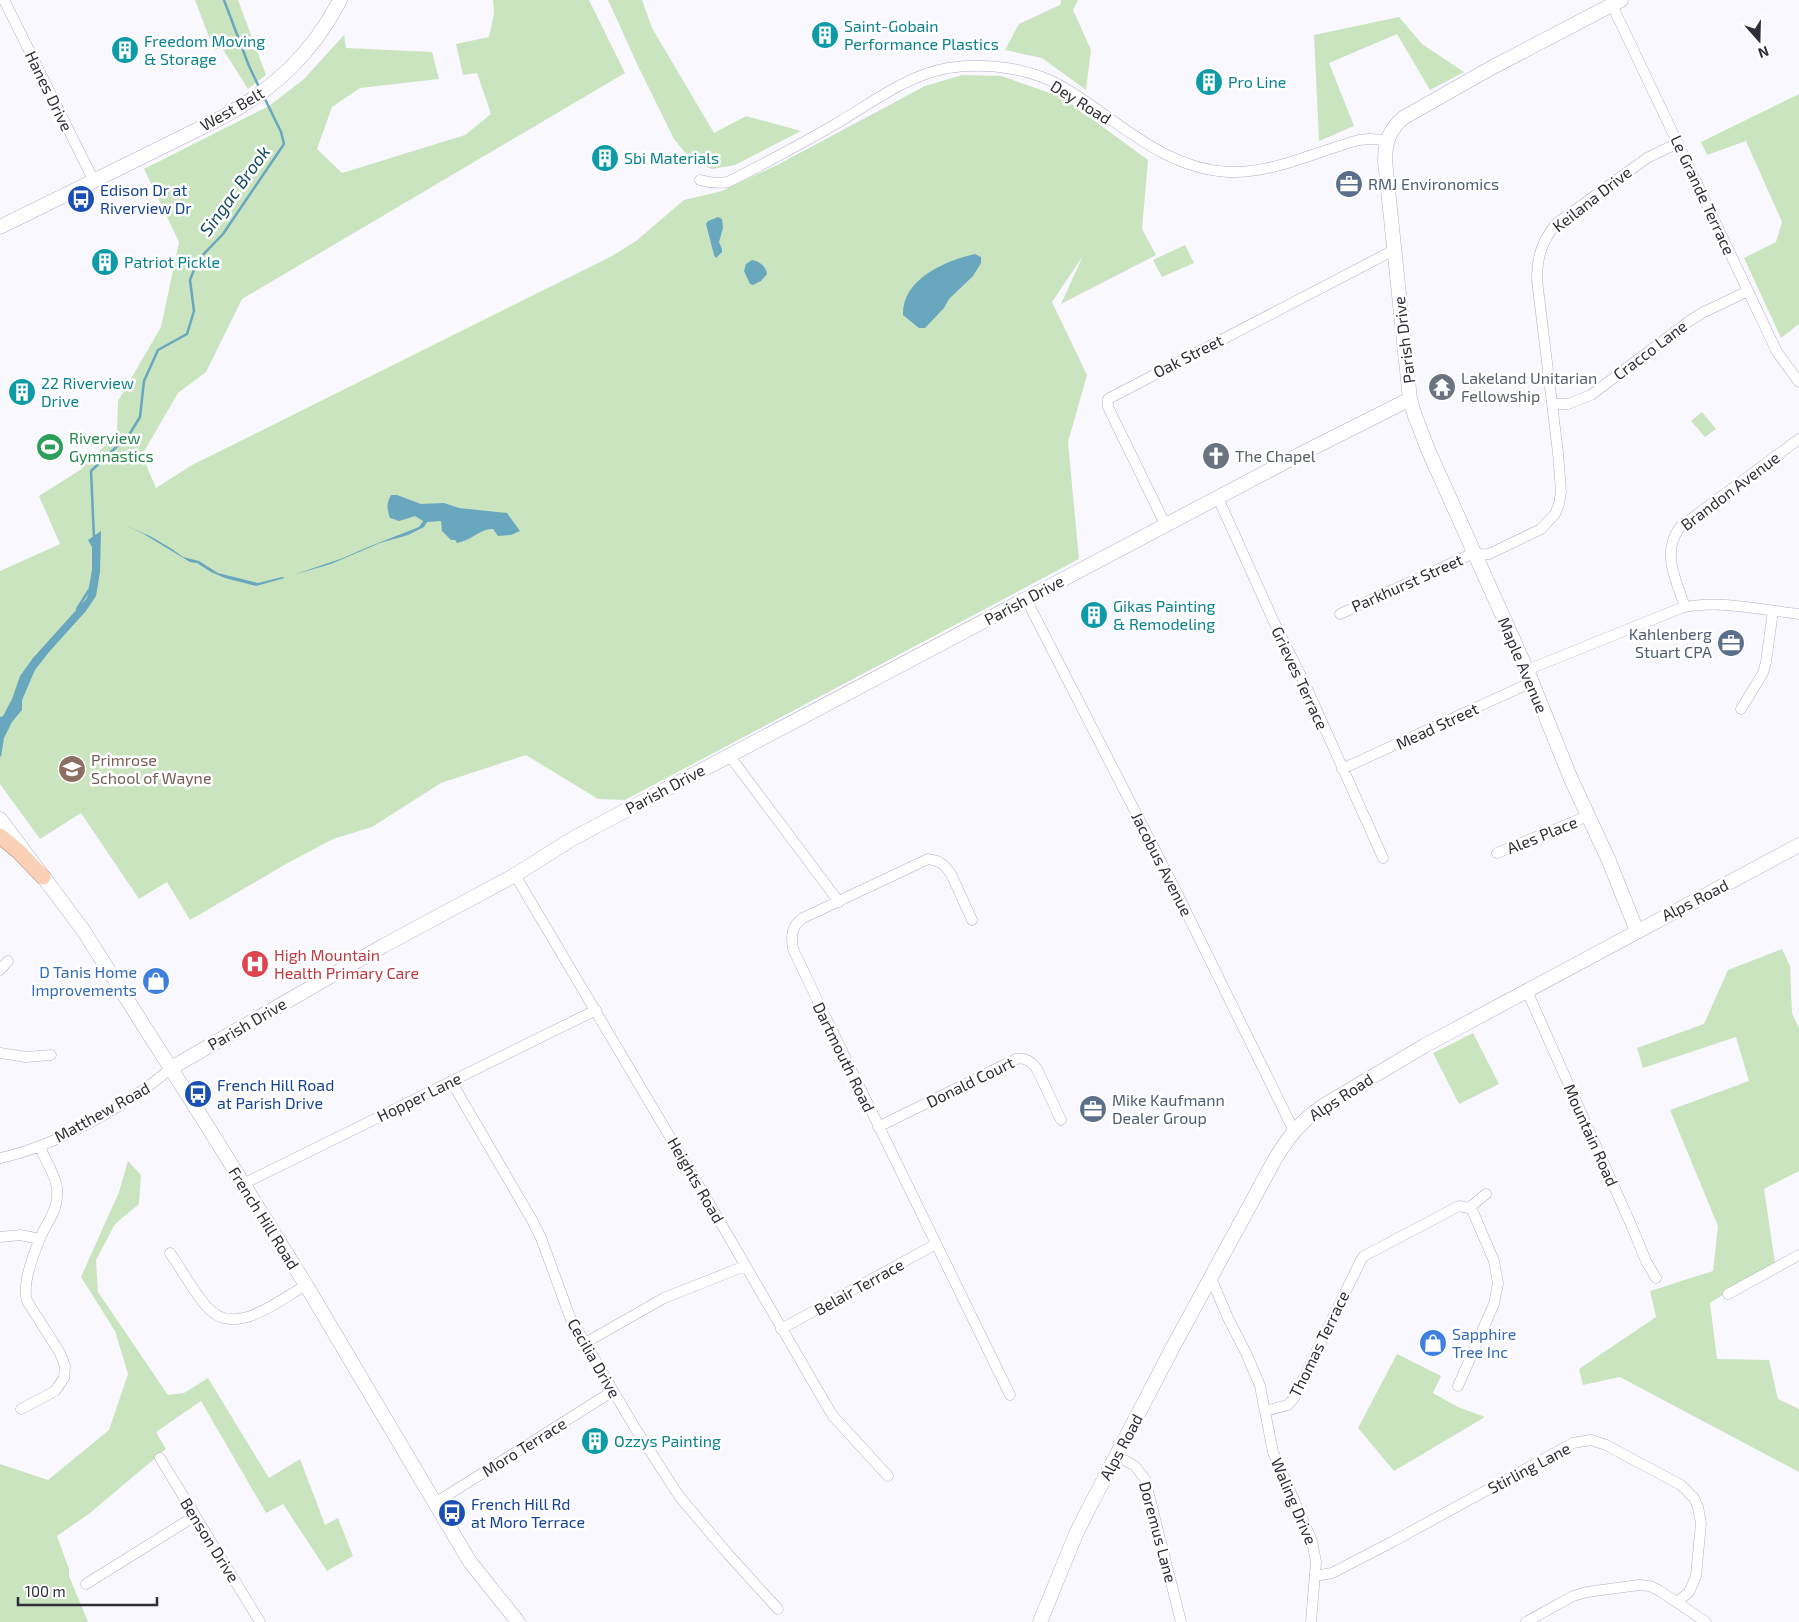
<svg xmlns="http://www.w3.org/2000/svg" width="1799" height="1622" font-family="'Exo 2',sans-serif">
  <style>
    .green { fill: #cae4c0 }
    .water { fill: #69a7be }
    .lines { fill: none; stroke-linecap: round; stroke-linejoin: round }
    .stream { stroke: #69a7be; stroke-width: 2.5 }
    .street-casing { stroke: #b4b0c9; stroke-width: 11 }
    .secondary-casing { stroke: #b4b0c9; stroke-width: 15 }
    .primary-casing { stroke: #b1826a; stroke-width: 16 }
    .street { stroke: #fff; stroke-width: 10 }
    .secondary { stroke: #fff; stroke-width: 14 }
    .primary { stroke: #fad0b6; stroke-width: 15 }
    .labels { text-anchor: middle; stroke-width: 5; stroke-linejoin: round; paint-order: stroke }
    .culture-label { font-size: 16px; fill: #0d838f; stroke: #fff; text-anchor: start }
    .street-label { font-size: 16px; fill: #2f2e38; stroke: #fff }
    .service-label { font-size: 16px; fill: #4e5e75; stroke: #fff; text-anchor: start }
    .transit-label { font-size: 16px; fill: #164399; stroke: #fff; text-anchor: start }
    .worship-label { font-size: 16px; fill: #5b616d; stroke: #fff; text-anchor: start }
    .leisure-label { font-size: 16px; fill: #27864d; stroke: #fff; text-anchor: start }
    .education-label { font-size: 16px; fill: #785e54; stroke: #fff; text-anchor: start }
    .health-label { font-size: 16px; fill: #be3a42; stroke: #fff; text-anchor: start }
    .shop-label { font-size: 16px; fill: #366cbe; stroke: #fff; text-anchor: end }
    .water-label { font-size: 18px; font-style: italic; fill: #154a5b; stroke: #fff }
  </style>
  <rect width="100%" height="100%" fill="#f9f8fe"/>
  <path class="green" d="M195,0H238L266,75L248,89L222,48L214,50Z
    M493,0H589L625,73L242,299L206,372L178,393L142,455L156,488L192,465L612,256L636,241L684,200L722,191L779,164L925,86L962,75L1001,76L1062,97L1148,160L1142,229L1156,255L1061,304L1083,256L1052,302L1087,375L1068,442L1079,559L625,800L598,799L526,755L441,783L372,827L333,839L286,864L190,920L167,882L139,899L81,813L40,839L0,784V571L60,544L39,496L80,470L117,433L118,401L161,327L179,242L144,169L269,106L304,79L344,35L346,48L432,52L439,79L360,88L332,107L317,149L342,173L465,135L491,114L477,73L463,75L456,44L489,37L494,14Z
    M608,0H642L652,28L714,133L746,116L801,131L735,165L712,169L691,160L674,139L638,66Z
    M1061,0H1078L1073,10L1091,50L1086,90L1042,58L1005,50L1019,24L1060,5Z
    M1399,17L1422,44L1464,72L1430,90L1397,34L1329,63L1354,126L1319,141L1314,35Z
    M1799,94V324L1781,338L1744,258L1776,242L1782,222L1746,141L1707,155L1701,142Z
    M1185,245L1194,263L1162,277L1153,260Z
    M1702,412L1716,429L1705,437L1691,421Z
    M1782,949L1790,966L1792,1013L1799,1028V1171L1764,1189L1775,1263L1710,1303L1717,1359L1769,1360L1778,1399L1799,1409V1472L1620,1377L1583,1385L1579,1369L1656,1317L1650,1291L1713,1271L1718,1226L1670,1110L1749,1081L1736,1037L1643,1068L1637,1048L1704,1024L1728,970Z
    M1473,1033L1499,1084L1459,1104L1433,1053Z
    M128,1161L141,1175L139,1204L115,1224L96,1260L98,1292L168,1395L184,1393L208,1378L269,1478L300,1459L325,1525L338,1518L353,1556L327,1571L283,1504L266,1513L201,1401L156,1432L166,1449L90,1513L57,1536L69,1569V1576L88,1622H0V1464L48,1480L109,1430L128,1374L115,1331L81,1277L119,1192Z
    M1397,1354L1441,1376L1433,1393L1458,1407L1485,1417L1394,1471L1358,1428Z"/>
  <path class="water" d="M718,217L722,219L723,228L719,242L722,249V252L716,258L714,255L706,224L708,221Z
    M975,254L981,257V263L973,276L949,299L944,308L925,328H919L903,315C902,279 945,261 975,254Z
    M752,260C759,261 766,266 767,274L761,281L753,285L750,284L744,271L746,264Z
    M391,495H397L421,504L444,503L459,508L507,513L520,531L511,535L498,536L493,529C479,529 473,540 457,543L455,540H451L442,531L441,521L427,522L424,527L408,535L380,543L331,564L293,575L343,558L368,547L419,527L423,521L415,516L399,521L390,518C387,509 386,504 391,495Z
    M122,524L150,536L172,549L183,557L199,561L218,573L258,583L282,577L285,578L256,586L225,578L211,572L197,563L190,562L142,533Z
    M101,531L100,572L96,596L86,611L49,652L35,670L22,700V710L12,722L4,738L1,757L0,756V717L3,716L12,699L20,676L33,658L87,598L92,570V547L88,540Z"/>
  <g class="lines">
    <path class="stream" d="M224,0L249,66L259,87
      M94,538L91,471L129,435L140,417L144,381L158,350L187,334L194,311L190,280L198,260L223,234L284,144L281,132L264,97
      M77,609L89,590"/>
    <g class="street-casing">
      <path id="street" d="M4,0L94,181
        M1612,5L1777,352L1799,382
        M700,180C710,183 717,184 728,182C764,164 799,145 834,125C870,104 907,75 948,68C987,62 1031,68 1065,88C1118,120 1162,168 1228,172C1273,174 1317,151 1359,140L1369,139L1387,140
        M1552,404H1568L1591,395L1688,322L1702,313L1748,291
        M1218,498L1274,622L1305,684L1383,858
        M1166,526L1108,407V399L1394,250
        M1026,599L1176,891L1294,1131
        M1685,607C1676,580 1661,553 1680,527L1799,439
        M1340,614L1463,558L1469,555L1489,554L1541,529L1555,514L1559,504L1561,492L1558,453L1537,280C1537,257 1542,240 1557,223L1647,158L1678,143
        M1527,670L1681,608C1719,599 1761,610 1799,614
        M1741,709L1763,673L1766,662L1773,611
        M729,755L839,902
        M1342,769L1532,682
        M1497,853L1588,816
        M515,875L712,1208L824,1401L833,1416L888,1476
        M972,920L951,874C945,865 939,860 928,859L803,918C791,926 791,936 793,949L822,1010L1010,1395
        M0,970L8,961
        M1527,991L1632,1227L1646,1261L1656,1278
        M0,1053L26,1057L51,1055
        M451,1081L532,1220L541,1238L570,1317L635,1428L679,1496L728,1554L778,1609
        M878,1127L1016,1059C1026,1057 1031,1062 1037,1069L1061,1120
        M0,1158C54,1147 130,1104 171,1068
        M243,1184L596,1010
        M0,1237L20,1235L40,1239
        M170,1253C182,1270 193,1291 207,1307C235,1339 279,1300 306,1285
        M1211,1278L1228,1318L1246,1353L1260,1386L1273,1452L1312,1541L1316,1562L1311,1622
        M1728,1294L1799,1255
        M781,1329L936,1244
        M585,1343L664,1298L745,1266
        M1458,1386L1494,1304L1498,1283L1494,1261L1473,1212L1469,1208
        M21,1409L55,1391L64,1378L65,1366L60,1353L27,1301C22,1283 33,1256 40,1238C48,1220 59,1210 57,1188C56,1177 44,1157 39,1146
        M1265,1411L1288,1405L1294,1398L1361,1260L1364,1256L1459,1206L1469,1208L1486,1194
        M1117,1456L1135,1466L1145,1479L1181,1622
        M160,1458L260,1622
        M435,1503L613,1391
        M1315,1576L1332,1573L1392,1542L1573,1443L1591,1440L1606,1445L1681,1485L1694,1498L1698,1507L1701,1523L1696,1576L1689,1592L1677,1602
        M86,1584L195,1516
        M1526,1622L1573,1596L1587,1592L1639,1585L1650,1586L1660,1591L1706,1622"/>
    </g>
    <g class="secondary-casing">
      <path id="secondary" d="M1621,0L1491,68L1403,118C1389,130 1385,143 1385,161L1410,399L1415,416L1429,452L1527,670L1571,779L1609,861L1637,931
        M0,227L221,118C274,89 312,54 340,0
        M0,819L83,930L203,1119L306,1285L470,1562L518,1622
        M171,1068L383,946L515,875L572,839L651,797L1285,462L1410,399
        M1040,1622L1076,1534L1089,1508L1173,1347L1275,1159C1290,1135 1300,1122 1323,1106L1424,1046L1799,845"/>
    </g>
    <g class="primary-casing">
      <path id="primary" d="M0,836L18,851L43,877"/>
    </g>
    <use href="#street" class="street"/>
    <use href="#secondary" class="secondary"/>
    <use href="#primary" class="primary"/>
  </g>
  <defs>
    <g id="building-disc" transform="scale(1.4375)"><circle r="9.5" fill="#0f9aa8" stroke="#fff"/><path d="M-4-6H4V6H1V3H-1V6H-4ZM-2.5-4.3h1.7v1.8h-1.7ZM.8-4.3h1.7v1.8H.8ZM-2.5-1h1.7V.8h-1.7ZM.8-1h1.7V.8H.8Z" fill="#fff"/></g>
    <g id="office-disc" transform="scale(1.4375)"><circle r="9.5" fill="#5c6f8a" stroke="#fff"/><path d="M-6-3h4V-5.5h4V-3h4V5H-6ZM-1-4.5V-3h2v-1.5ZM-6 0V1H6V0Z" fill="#fff"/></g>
    <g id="bus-disc" transform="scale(1.4375)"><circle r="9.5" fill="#1a4fb4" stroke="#fff"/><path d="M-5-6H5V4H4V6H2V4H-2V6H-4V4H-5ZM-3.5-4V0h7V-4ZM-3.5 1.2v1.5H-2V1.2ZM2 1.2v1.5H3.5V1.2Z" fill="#fff"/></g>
    <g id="temple-disc" transform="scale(1.4375)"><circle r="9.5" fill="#6b7280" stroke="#fff"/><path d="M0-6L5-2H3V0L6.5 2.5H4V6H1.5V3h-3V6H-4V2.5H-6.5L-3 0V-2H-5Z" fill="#fff"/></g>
    <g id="stadium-disc" transform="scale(1.4375)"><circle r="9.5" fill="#2e9e5b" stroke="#fff"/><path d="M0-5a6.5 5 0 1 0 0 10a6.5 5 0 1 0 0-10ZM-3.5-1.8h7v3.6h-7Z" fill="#fff"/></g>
    <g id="church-disc" transform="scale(1.4375)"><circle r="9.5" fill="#6b7280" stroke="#fff"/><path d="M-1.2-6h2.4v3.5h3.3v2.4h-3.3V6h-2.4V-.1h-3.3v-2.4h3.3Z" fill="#fff"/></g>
    <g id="school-disc" transform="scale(1.4375)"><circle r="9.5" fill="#8d6e63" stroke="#fff"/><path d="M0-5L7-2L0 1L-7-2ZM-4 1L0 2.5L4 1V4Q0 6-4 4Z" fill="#fff"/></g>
    <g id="hospital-disc" transform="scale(1.4375)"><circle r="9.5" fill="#e0444e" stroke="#fff"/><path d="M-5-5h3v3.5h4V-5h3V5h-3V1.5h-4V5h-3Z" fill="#fff"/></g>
    <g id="shop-disc" transform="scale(1.4375)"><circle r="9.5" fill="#3f7fe0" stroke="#fff"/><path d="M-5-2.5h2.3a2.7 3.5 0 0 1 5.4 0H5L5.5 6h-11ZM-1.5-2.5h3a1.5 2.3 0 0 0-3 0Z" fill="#fff"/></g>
  </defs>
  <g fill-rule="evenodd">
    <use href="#building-disc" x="825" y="35"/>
    <use href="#building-disc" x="125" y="50"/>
    <use href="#building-disc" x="1209" y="82"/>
    <use href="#building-disc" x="605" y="158"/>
    <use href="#office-disc" x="1349" y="184"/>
    <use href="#bus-disc" x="81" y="199"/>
    <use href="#building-disc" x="105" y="262"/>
    <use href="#temple-disc" x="1442" y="387"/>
    <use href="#building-disc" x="22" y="392"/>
    <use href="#stadium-disc" x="50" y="447"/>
    <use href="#church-disc" x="1216" y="456"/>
    <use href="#building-disc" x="1094" y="615"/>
    <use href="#office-disc" x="1731" y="643"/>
    <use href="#school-disc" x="72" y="769"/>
    <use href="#hospital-disc" x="255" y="964"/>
    <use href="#shop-disc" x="156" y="981"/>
    <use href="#bus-disc" x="198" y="1094"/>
    <use href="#office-disc" x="1093" y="1109"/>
    <use href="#shop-disc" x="1433" y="1343"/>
    <use href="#building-disc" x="595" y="1441"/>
    <use href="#bus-disc" x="452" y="1513"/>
  </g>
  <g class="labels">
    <g class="culture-label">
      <text x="844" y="32">Saint-Gobain<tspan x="844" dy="18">Performance Plastics</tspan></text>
      <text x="144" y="47">Freedom Moving<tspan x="144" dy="18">&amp; Storage</tspan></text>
      <text x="1228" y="88">Pro Line</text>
      <text x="624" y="164">Sbi Materials</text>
      <text x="124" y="268">Patriot Pickle</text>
      <text x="41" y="389">22 Riverview<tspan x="41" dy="18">Drive</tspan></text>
      <text x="1113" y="612">Gikas Painting<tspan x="1113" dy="18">&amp; Remodeling</tspan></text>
      <text x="614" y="1447">Ozzys Painting</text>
    </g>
    <g class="street-label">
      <text transform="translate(49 91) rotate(64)" y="6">Hanes Drive</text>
      <text transform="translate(1081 102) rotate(32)" y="6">Dey Road</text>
      <text transform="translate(232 109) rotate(-30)" y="6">West Belt</text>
      <text transform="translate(1703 195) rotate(65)" y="6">Le Grande Terrace</text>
      <text transform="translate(1592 199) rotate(-38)" y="6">Keilana Drive</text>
      <text transform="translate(1404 340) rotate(-97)" y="6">Parish Drive</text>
      <text transform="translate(1650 350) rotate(-37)" y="6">Cracco Lane</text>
      <text transform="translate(1188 356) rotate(-27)" y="6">Oak Street</text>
      <text transform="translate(1730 491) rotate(-37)" y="6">Brandon Avenue</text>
      <text transform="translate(1407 583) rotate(-24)" y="6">Parkhurst Street</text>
      <text transform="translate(1024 600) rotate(-28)" y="6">Parish Drive</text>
      <text transform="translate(1523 665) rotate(67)" y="6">Maple Avenue</text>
      <text transform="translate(1300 678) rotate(65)" y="6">Grieves Terrace</text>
      <text transform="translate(1437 726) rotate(-25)" y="6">Mead Street</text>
      <text transform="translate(665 789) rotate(-28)" y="6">Parish Drive</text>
      <text transform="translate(1542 835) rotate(-22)" y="6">Ales Place</text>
      <text transform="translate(1162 864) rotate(63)" y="6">Jacobus Avenue</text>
      <text transform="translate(1695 900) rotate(-27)" y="6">Alps Road</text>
      <text transform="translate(247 1024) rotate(-30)" y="6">Parish Drive</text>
      <text transform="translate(844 1057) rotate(64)" y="6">Dartmouth Road</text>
      <text transform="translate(970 1082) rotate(-26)" y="6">Donald Court</text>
      <text transform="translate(419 1097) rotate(-26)" y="6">Hopper Lane</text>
      <text transform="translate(1341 1097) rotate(-33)" y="6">Alps Road</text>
      <text transform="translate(102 1112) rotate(-29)" y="6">Matthew Road</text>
      <text transform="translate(1591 1135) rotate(66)" y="6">Mountain Road</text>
      <text transform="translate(696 1180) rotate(60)" y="6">Heights Road</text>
      <text transform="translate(264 1218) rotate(58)" y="6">French Hill Road</text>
      <text transform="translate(859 1287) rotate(-29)" y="6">Belair Terrace</text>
      <text transform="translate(1319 1344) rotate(-64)" y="6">Thomas Terrace</text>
      <text transform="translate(594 1358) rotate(60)" y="6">Cecilia Drive</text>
      <text transform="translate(524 1447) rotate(-32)" y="6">Moro Terrace</text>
      <text transform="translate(1121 1447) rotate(-62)" y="6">Alps Road</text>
      <text transform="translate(1529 1468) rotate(-28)" y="6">Stirling Lane</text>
      <text transform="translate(1294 1501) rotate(67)" y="6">Waling Drive</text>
      <text transform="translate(1158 1532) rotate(75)" y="6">Doremus Lane</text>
      <text transform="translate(210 1540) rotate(58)" y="6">Benson Drive</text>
    </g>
    <g class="service-label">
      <text x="1368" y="190">RMJ Environomics</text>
      <text x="1712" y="640" text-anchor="end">Kahlenberg<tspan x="1712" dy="18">Stuart CPA</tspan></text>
      <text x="1112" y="1106">Mike Kaufmann<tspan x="1112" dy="18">Dealer Group</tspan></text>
    </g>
    <g class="transit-label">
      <text x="100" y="196">Edison Dr at<tspan x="100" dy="18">Riverview Dr</tspan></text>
      <text x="217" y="1091">French Hill Road<tspan x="217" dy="18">at Parish Drive</tspan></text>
      <text x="471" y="1510">French Hill Rd<tspan x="471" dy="18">at Moro Terrace</tspan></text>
    </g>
    <g class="worship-label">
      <text x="1461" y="384">Lakeland Unitarian<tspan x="1461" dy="18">Fellowship</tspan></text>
      <text x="1235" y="462">The Chapel</text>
    </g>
    <g class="leisure-label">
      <text x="69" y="444">Riverview<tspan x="69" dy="18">Gymnastics</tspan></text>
    </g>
    <g class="education-label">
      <text x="91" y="766">Primrose<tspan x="91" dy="18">School of Wayne</tspan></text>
    </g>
    <g class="health-label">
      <text x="274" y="961">High Mountain<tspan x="274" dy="18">Health Primary Care</tspan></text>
    </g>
    <g class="shop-label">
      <text x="137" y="978">D Tanis Home<tspan x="137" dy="18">Improvements</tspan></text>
      <text x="1452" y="1340" text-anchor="start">Sapphire<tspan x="1452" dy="18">Tree Inc</tspan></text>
    </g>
    <g class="water-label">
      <text transform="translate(235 191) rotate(-54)" y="6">Singac Brook</text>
    </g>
  </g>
  <g transform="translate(1759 40) rotate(160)" stroke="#ffffff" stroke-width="4" paint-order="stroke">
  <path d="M0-4L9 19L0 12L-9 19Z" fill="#2f2e38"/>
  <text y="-8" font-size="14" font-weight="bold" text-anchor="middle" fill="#2f2e38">N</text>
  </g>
  <path d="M18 1597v8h139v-8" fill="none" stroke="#2f2e38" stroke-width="2.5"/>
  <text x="25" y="1597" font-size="15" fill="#2f2e38" stroke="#ffffff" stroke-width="4" paint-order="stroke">100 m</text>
</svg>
